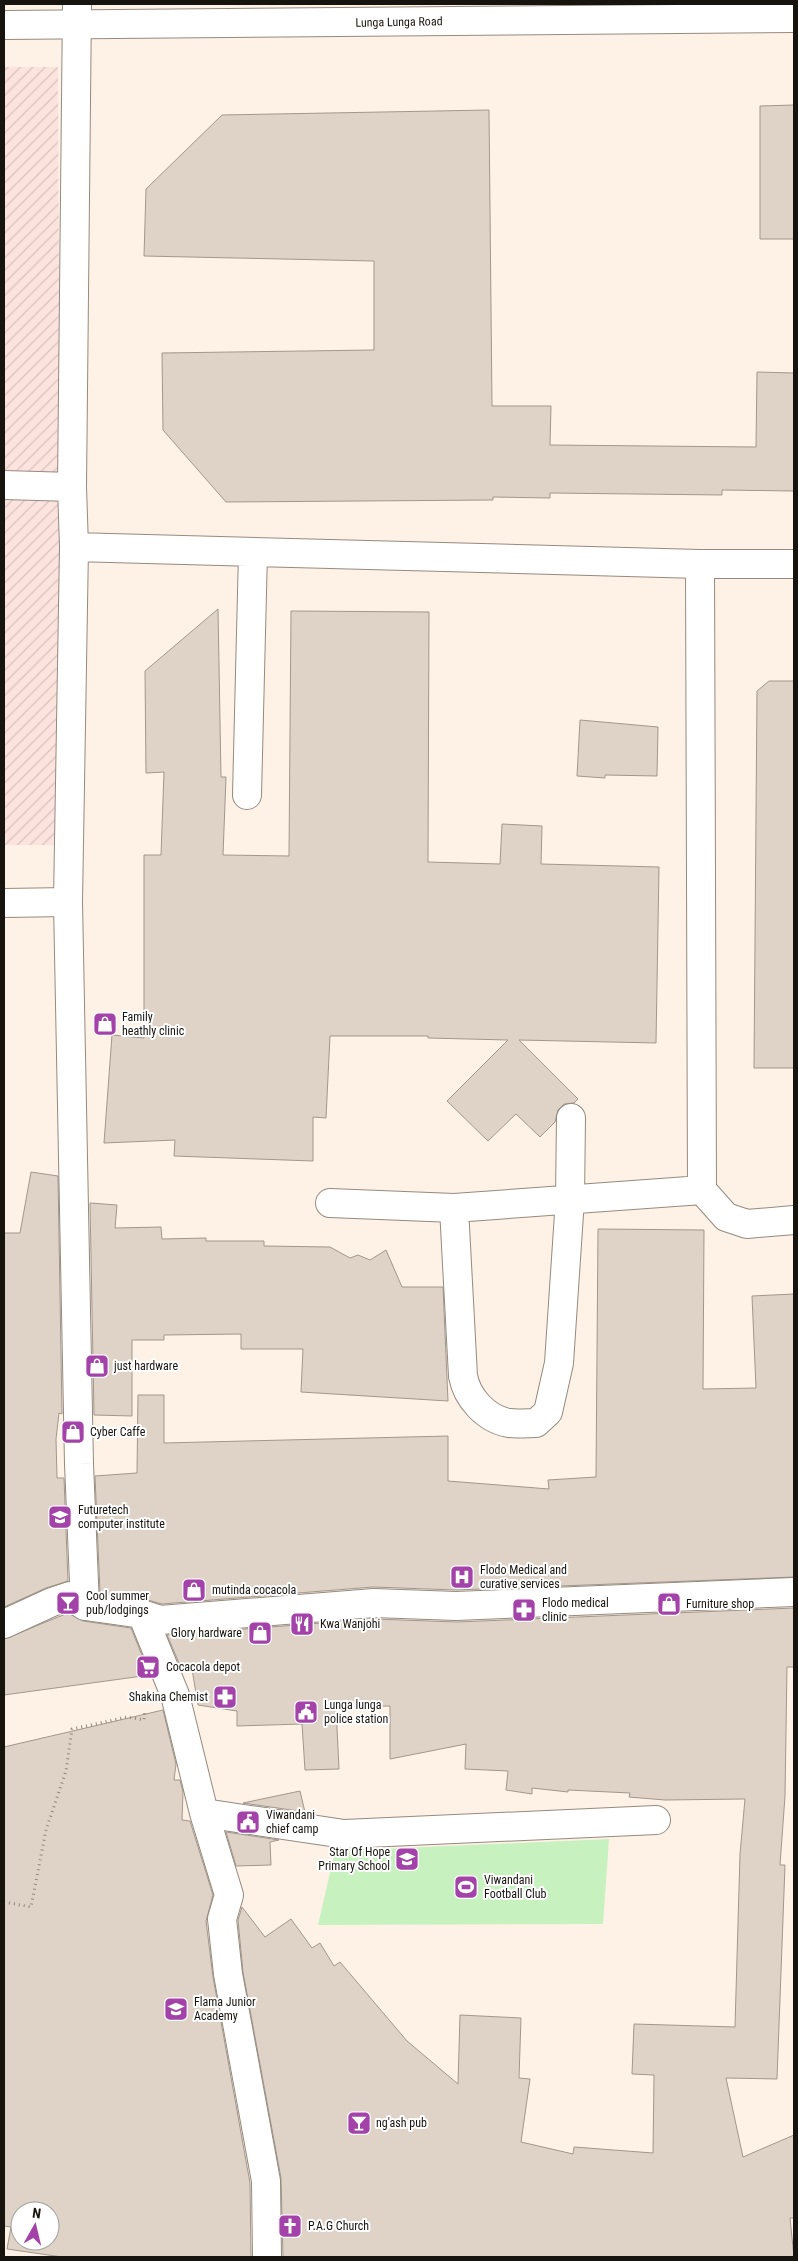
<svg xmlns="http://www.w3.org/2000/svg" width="798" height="2261" font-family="'Roboto Condensed',sans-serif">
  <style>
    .industrial { fill: url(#industrial-furrows) }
    .pitch { fill: #c7f2bf }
    .building { fill: #dfd3c7; stroke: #a2978c; fill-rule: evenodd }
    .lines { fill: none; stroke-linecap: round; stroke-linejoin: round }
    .minor-casing { stroke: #958a7f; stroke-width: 30 }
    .major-casing { stroke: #958a7f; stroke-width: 30 }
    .path { stroke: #8f877f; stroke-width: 3; stroke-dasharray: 1 4; stroke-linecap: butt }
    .minor { stroke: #fff; stroke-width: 28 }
    .major { stroke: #fff; stroke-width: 28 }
    .labels { text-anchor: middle; stroke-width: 4; stroke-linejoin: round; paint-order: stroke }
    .street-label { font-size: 12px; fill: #17130f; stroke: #fff }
    .poi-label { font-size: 12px; fill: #17130f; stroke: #fff; text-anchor: start }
  </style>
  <defs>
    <pattern id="industrial-furrows" width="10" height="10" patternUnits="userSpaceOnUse" patternTransform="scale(1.25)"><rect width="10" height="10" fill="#fde3de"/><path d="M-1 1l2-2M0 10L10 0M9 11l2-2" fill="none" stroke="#d8c2bd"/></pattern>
  </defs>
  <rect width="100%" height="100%" fill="#fef1e6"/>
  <path class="industrial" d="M4,67H58L60,518L58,845H4Z"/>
  <path class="pitch" d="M609,1839L603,1924L318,1925L335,1851Z"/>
  <path class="building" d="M794,105V239H760V106Z
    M489,110L492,406H551L550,445L756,447L757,372L794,373V491L722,490V495L550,493V498L493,497V500L226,502L163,430L162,353L374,350V261L144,256L146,189L222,115Z
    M218,609L221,777H226L223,855L289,856L291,611L429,612L428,862L500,864L502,824L542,826L541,864L659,867L656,1043L519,1040L578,1099L574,1103L564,1104L558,1110L555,1122L540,1137L516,1114L488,1141L447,1101L508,1040L428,1038V1036H330L326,1118L313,1117V1161L174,1156L175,1140L104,1143L112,1035L144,1038V855H161L164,772L146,773L145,671Z
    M769,681H794V1068H754L757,691Z
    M580,720L658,727L657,776L605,775V778L577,776Z
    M31,1172L58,1176L62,1414L59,1413L56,1439L57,1478H64L68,1581L46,1588L4,1607V1233H20Z
    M90,1203L117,1205L115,1228L161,1227L162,1239L206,1238V1241H264V1246L330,1247L350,1258L358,1255L370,1260L386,1250L402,1287H443L448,1401L301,1392L303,1349H241V1334L164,1335V1340H132V1416L94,1415Z
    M598,1229L704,1230L703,1389L756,1388L752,1296L794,1294V1577L456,1590L373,1587L162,1604L144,1599L100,1592L95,1476L137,1473L138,1395H164V1443L448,1436V1481L549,1489L548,1480L596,1477Z
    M794,1608V1667H787L785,1796L780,1865H785L777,2079L726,2078L743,2157L794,2135V2218H790L794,2257H283L281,2178L243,1972L238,1920L242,1907L265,1937L291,1919L312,1948L320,1943L334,1966L340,1962L407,2041L458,2084L460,2015L521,2018L519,2078L530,2079L521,2142L573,2154L574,2147L653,2153L654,2075L632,2074L634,2024L735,2027L740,1854L745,1799L665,1800L629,1797L630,1793L568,1790V1792L532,1788V1794L506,1790L508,1771L465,1769L466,1744L390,1759V1706L336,1707L339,1769L305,1770L302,1724L237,1726V1711L198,1705L192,1669L182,1670L167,1635L374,1619L457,1622Z
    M68,1613L83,1621L131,1628L150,1675L4,1695V1639Z
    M163,1710L176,1764L174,1780H180L183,1792L182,1820L190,1821L213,1895L206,1921L213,1977L250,2183L251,2257H62L7,2249L11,2227L4,2226V1747ZM20,2211H50V2241H20Z
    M300,1791L305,1812L243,1803Z
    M226,1832L279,1840L270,1842L271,1865L236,1866Z"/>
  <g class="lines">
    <g class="minor-casing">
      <path id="minor" d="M77,4L72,487L74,547L68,902L79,1464L85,1606
        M4,485L72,487
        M74,547L700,564H794
        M700,564L702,1190L726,1217L747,1224L794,1220
        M247,795L253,552
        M4,903L68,902
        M330,1203L454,1208L702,1190
        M454,1208L463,1376C467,1398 486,1419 509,1423C518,1424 528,1423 536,1423L548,1412L559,1363L570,1199L571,1118
        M142,1614L175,1695L204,1813L229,1895L222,1919L228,1974L266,2181L267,2257
        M4,1624L52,1602L70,1596L85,1606L142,1614L160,1620L374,1603L456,1606L794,1592
        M204,1813L344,1834L656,1820"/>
    </g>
    <g class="major-casing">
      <path id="major" d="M4,25L794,18"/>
    </g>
    <path class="path" d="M4,1902L31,1907L46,1830L66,1771L72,1729L127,1717L144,1720L145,1711"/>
    <use href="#minor" class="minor"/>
    <use href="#major" class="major"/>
  </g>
  <defs>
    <g id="shop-square" transform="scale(1.25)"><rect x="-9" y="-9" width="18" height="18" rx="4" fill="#a342a9" stroke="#fff"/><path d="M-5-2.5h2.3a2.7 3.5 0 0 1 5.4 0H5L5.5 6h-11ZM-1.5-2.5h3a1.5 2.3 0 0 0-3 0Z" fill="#fff"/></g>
    <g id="university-square" transform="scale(1.25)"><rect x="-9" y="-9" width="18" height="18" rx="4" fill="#a342a9" stroke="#fff"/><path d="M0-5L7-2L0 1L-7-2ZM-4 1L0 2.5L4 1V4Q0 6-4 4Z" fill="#fff"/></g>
    <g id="hospital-square" transform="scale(1.25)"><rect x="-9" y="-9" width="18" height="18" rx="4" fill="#a342a9" stroke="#fff"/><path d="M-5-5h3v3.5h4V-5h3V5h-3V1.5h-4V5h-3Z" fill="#fff"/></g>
    <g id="bar-square" transform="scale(1.25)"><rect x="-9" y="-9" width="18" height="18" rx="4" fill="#a342a9" stroke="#fff"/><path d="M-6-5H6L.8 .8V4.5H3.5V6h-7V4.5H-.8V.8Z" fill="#fff"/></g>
    <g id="pharmacy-square" transform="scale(1.25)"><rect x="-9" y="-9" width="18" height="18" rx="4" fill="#a342a9" stroke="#fff"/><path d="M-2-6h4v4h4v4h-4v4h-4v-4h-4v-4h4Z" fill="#fff"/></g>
    <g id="restaurant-square" transform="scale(1.25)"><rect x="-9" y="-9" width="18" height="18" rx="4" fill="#a342a9" stroke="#fff"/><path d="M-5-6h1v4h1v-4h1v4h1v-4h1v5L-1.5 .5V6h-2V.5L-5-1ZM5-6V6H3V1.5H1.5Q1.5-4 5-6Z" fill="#fff"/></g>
    <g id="supermarket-square" transform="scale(1.25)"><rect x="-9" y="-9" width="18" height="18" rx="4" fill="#a342a9" stroke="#fff"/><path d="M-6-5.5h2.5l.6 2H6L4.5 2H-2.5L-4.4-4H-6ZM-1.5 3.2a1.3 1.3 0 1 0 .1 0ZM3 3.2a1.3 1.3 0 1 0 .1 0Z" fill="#fff"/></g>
    <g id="civic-square" transform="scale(1.25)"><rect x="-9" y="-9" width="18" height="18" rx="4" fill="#a342a9" stroke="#fff"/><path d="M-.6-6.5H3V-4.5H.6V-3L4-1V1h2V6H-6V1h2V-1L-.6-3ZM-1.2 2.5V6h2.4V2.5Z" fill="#fff"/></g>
    <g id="school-square" transform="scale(1.25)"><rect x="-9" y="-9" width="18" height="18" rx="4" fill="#a342a9" stroke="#fff"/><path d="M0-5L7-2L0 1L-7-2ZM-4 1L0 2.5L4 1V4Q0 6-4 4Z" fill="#fff"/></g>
    <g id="stadium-square" transform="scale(1.25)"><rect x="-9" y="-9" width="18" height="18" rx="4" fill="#a342a9" stroke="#fff"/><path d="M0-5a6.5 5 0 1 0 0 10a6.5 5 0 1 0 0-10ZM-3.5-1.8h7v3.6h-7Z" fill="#fff"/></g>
    <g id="church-square" transform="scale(1.25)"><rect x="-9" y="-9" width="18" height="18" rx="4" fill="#a342a9" stroke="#fff"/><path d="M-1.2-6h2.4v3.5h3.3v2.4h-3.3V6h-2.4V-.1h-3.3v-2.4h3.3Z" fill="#fff"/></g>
  </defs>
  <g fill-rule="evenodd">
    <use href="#shop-square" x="105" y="1024"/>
    <use href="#shop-square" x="97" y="1366"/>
    <use href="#shop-square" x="73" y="1432"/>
    <use href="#university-square" x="60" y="1517"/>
    <use href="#hospital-square" x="462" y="1577"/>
    <use href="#shop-square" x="194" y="1590"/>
    <use href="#bar-square" x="68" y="1603"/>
    <use href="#shop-square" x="669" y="1604"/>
    <use href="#pharmacy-square" x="524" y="1610"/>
    <use href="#restaurant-square" x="302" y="1624"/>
    <use href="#shop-square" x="260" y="1633"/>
    <use href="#supermarket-square" x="148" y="1667"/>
    <use href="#pharmacy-square" x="225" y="1697"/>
    <use href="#civic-square" x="306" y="1712"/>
    <use href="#civic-square" x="248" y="1822"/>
    <use href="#school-square" x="407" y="1859"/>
    <use href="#stadium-square" x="466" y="1887"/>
    <use href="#school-square" x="176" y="2009"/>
    <use href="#bar-square" x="359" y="2123"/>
    <use href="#church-square" x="290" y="2226"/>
  </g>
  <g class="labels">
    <g class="street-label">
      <text transform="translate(399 22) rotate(-1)" y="4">Lunga Lunga Road</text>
    </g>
    <g class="poi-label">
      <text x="122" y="1021">Family<tspan x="122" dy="14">heathly clinic</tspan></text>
      <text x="114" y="1370">just hardware</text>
      <text x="90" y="1436">Cyber Caffe</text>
      <text x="78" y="1514">Futuretech<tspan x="78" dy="14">computer institute</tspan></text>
      <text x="480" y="1574">Flodo Medical and<tspan x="480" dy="14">curative services</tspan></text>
      <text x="212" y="1594">mutinda cocacola</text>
      <text x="86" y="1600">Cool summer<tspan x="86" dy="14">pub/lodgings</tspan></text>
      <text x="542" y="1607">Flodo medical<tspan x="542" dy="14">clinic</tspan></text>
      <text x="686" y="1608">Furniture shop</text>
      <text x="320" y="1628">Kwa Wanjohi</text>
      <text x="242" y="1637" text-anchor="end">Glory hardware</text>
      <text x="166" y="1671">Cocacola depot</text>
      <text x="208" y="1701" text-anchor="end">Shakina Chemist</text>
      <text x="324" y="1709">Lunga lunga<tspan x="324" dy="14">police station</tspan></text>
      <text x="266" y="1819">Viwandani<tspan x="266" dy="14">chief camp</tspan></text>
      <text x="390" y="1856" text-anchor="end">Star Of Hope<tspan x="390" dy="14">Primary School</tspan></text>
      <text x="484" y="1884">Viwandani<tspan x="484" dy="14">Football Club</tspan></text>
      <text x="194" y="2006">Flama Junior<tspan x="194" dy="14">Academy</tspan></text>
      <text x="376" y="2127">ng'ash pub</text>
      <text x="308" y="2230">P.A.G Church</text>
    </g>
  </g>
  <rect width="798" height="2261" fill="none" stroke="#17130f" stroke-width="10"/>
  <g transform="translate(35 2226) rotate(8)"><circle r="24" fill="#ffffff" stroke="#a2a19f"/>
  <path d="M0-4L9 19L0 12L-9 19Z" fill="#a342a9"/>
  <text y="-8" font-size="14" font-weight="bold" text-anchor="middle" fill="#17130f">N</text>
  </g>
</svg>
